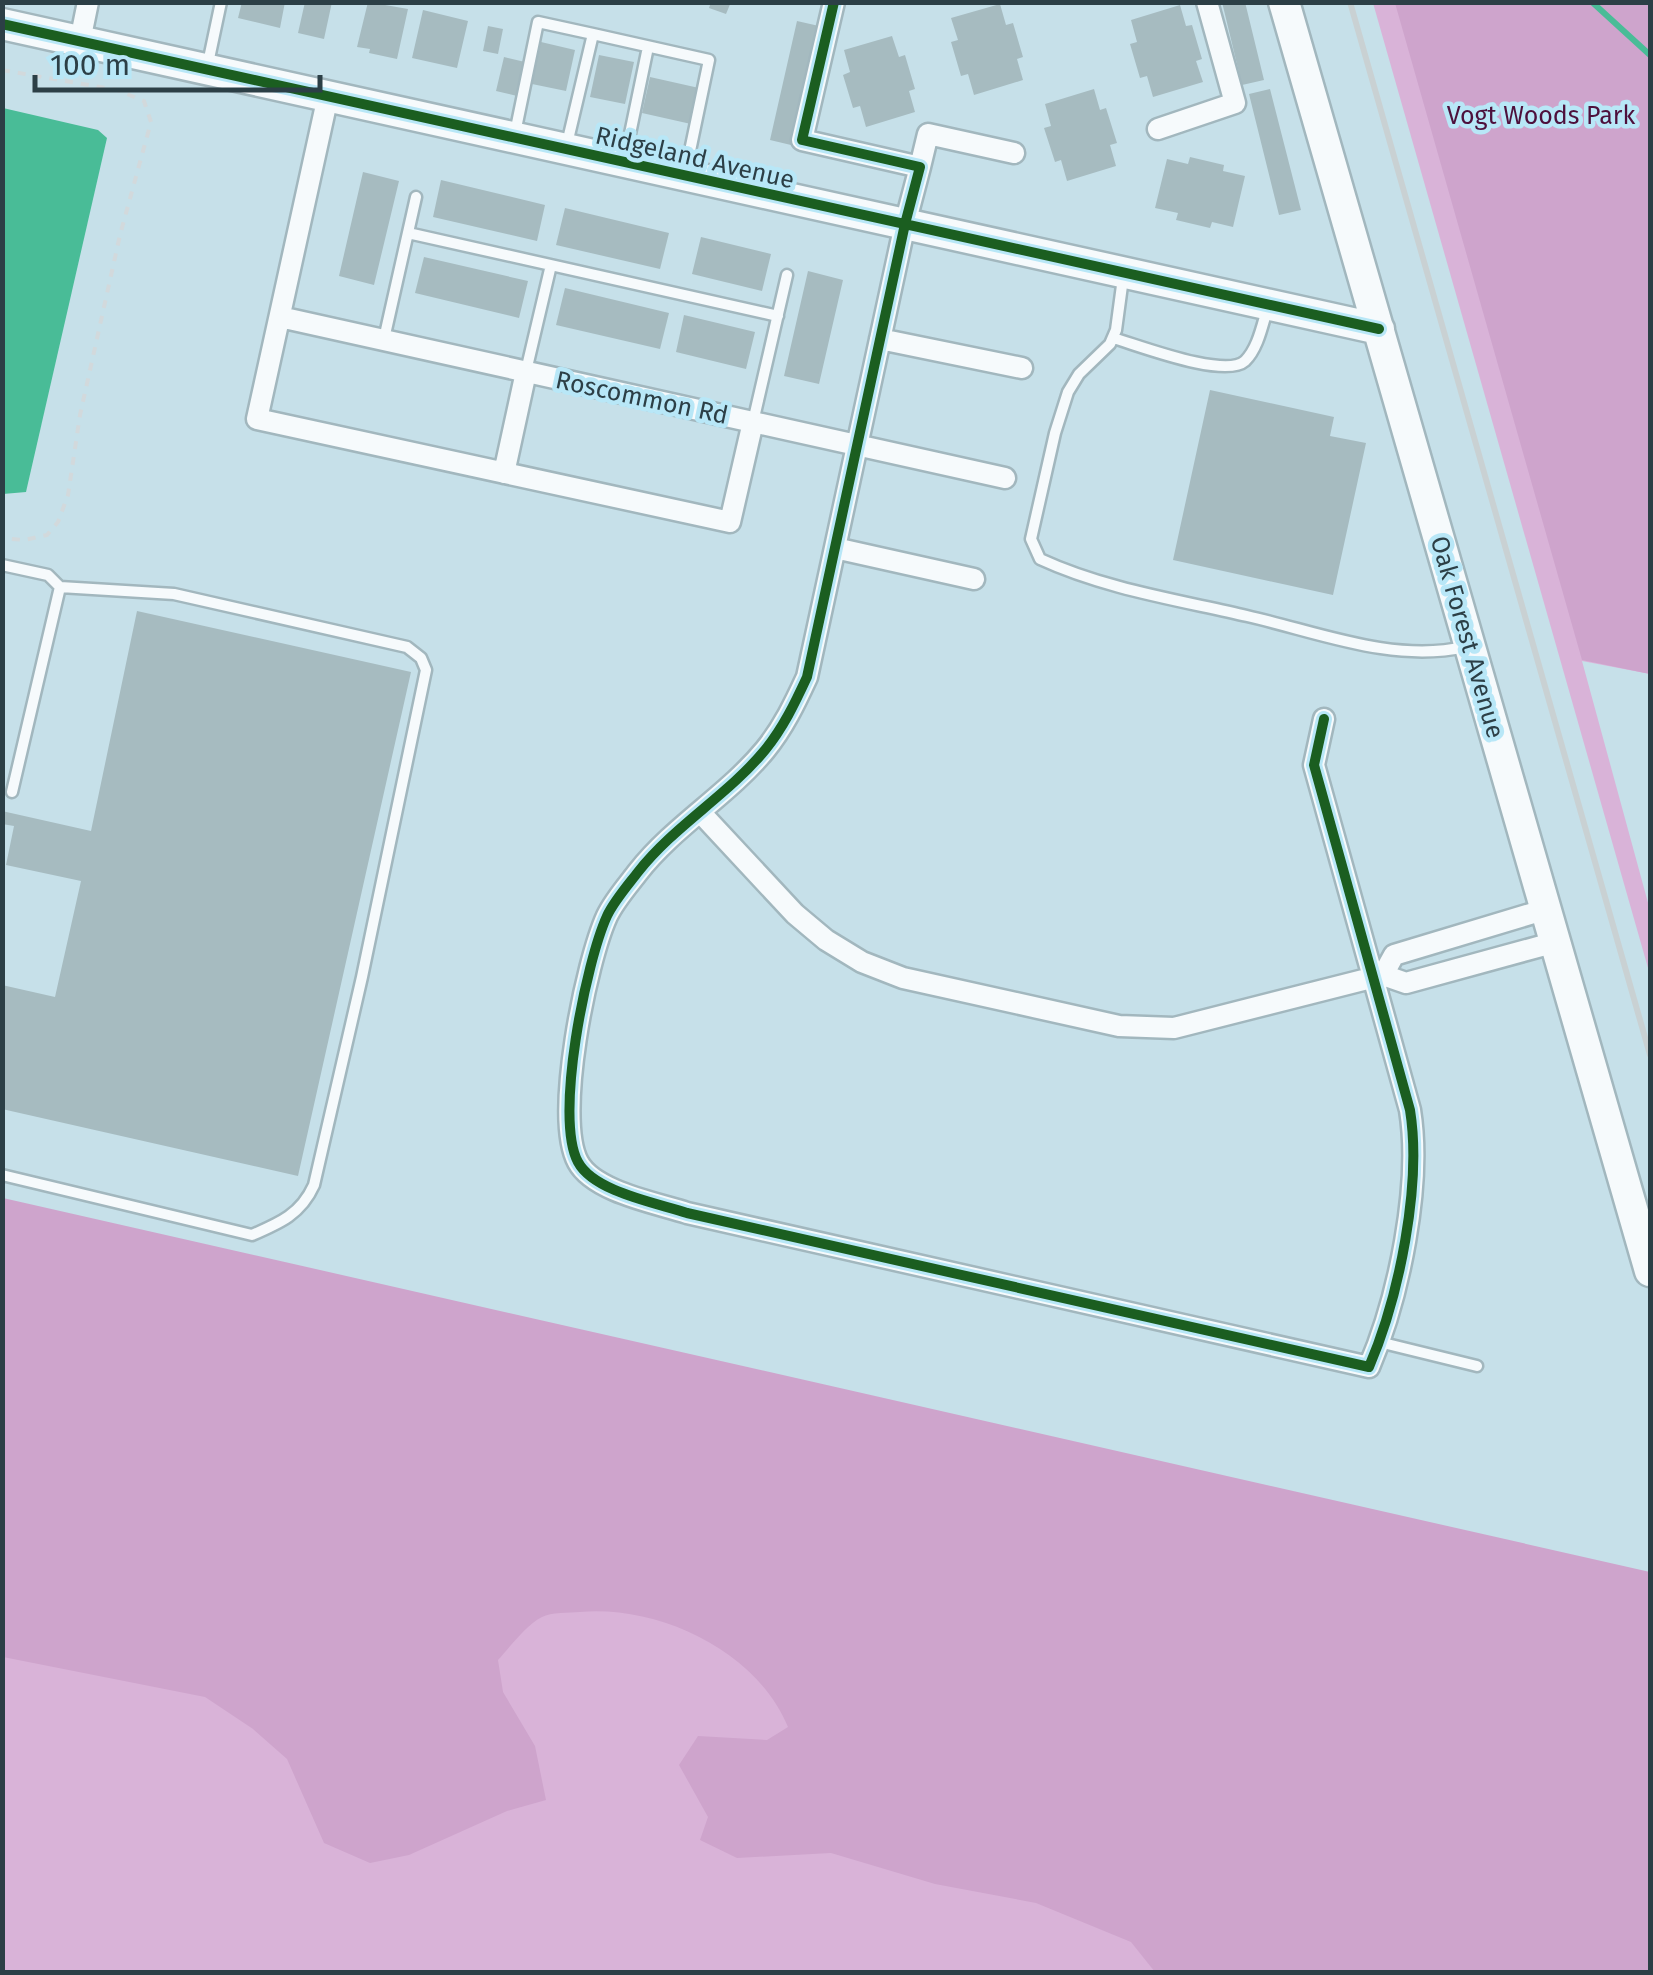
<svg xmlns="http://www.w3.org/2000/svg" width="1653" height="1975" font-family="'Fira Sans',sans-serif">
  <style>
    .green { fill: #d9b3d8 }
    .forest { fill: #cea4cc }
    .water { fill: #49bc97 }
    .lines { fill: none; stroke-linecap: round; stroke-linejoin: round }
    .stream { stroke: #49bc97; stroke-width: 6 }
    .building { fill: #a6bbc0 }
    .lane-casing { stroke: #a2b7be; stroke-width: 15 }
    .street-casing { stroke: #a2b7be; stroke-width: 25 }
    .secondary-casing { stroke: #a2b7be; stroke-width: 35 }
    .path { stroke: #d2d9dc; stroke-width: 4; stroke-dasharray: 8 8; stroke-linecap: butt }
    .lane { stroke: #f6fafc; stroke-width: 10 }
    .street { stroke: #f6fafc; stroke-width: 20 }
    .secondary { stroke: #f6fafc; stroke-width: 30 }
    .rail { stroke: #c9d1d3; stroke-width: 6 }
    .cycleway-casing { stroke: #b8e7f7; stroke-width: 16 }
    .cycleway { stroke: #1b5e20; stroke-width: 10 }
    .labels { text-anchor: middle; stroke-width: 9; stroke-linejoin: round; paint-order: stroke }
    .park-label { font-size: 25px; fill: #4d103c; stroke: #b8e7f7 }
    .street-label { font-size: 25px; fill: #2c3f46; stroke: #b8e7f7 }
  </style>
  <rect width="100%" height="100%" fill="#c6e0e9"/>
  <path class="green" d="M1373,3H1650V674L1582,661L1650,910V975Z
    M2,1217L1650,1972H3Z"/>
  <path class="forest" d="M1395,3H1650V674L1582,660Z
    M3,1198L1650,1572V1972H1155L1131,1942L1036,1903L935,1884L831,1853L737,1858L700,1840L708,1817L679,1765L698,1736L767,1740L788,1727C757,1651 659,1605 580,1612C569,1613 551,1612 542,1617C526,1625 510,1647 498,1660L503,1692L535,1746L546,1800L507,1811L409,1855L370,1863L324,1843L287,1759L253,1729L205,1697L3,1657Z"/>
  <path class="water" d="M3,108L98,130L107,138L26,492L3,494Z"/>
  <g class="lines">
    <path class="stream" d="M1592,2L1650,55"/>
  </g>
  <path class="building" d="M242,2H285L280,28L238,18Z
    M305,2H332L324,39L298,33Z
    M368,2L408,9L397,59L369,53L370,49L357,47Z
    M711,2H731L726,14L709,8Z
    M1222,2H1245L1264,80L1242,85Z
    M1000,4L1006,25L1013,23L1023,57L1017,59L1023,80L974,95L968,74L961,76L951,42L958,40L951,18Z
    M1180,5L1186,26L1192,25L1202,59L1196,61L1203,82L1153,97L1147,76L1140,78L1130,44L1137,42L1131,20Z
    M423,10L468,21L457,68L412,58Z
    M797,21L819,26L791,145L770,140Z
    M488,26L503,29L498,54L483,51Z
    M892,36L899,57L905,55L915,89L909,91L915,112L866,127L860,106L853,108L843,75L850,72L844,50Z
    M541,42L575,50L566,91L532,84Z
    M599,55L634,62L625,104L590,97Z
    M504,57L525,62L517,96L496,91Z
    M650,77L699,88L691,124L642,113Z
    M1094,89L1100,110L1106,108L1117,143L1110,145L1116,166L1067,181L1061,160L1055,162L1044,128L1051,126L1045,104Z
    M1270,89L1301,210L1279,215L1249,94Z
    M1190,157L1224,165L1223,171L1245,176L1233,227L1212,222L1210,228L1176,220L1178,213L1155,208L1167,159L1188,164Z
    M363,172L399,181L374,285L339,276Z
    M441,180L545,205L537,241L433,217Z
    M565,208L669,233L660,269L556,245Z
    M701,237L771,254L762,291L692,274Z
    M424,257L528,281L519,318L415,293Z
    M808,271L843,280L819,384L784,376Z
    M565,288L669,313L660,349L556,325Z
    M684,315L755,332L746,369L676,352Z
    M1210,390L1334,417L1330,436L1366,443L1333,595L1173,560Z
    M137,611L411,672L298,1176L2,1109V985L55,997L81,881L6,865L14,826L2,824V811L91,831Z"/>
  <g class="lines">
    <g class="lane-casing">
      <path id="lane" d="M207,68L221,2
        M515,133L538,22L593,34
        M566,148L593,34L709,60L686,170
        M625,158L648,47
        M408,233L778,316
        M1123,278L1116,330L1110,344L1079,374L1068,392L1055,433L1031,539L1040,559C1105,589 1178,600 1247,616C1318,632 1392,663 1465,647
        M1113,338C1138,345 1225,379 1245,361C1258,348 1262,326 1267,310
        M384,339L416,197
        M526,371L551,265
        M753,422L787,275
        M2,565L48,575L60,587L12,792
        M2,1175L252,1235C280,1223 301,1214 314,1185L362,977L426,670L421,658L407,647L174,594L60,587
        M1379,1342L1477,1366"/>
    </g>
    <g class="street-casing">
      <path id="street" d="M834,2L802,140L920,167L905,224L807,677C795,703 783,728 765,750C728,795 674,826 638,872C628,885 614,901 607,916C586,962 554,1118 578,1162C594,1192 657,1203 687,1213L1369,1367C1399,1297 1422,1185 1410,1110L1314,765L1324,719
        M80,41L88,2
        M328,96L257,419L730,522L753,422
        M1158,129L1235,103L1207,2
        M920,167L928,134L1014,153
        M280,317L1005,478
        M880,339L1022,368
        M504,473L526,372
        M835,548L974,579
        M700,812L795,914L826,940L862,962L903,978L1119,1026L1174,1028L1383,975L1406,983L1556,942
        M1383,975L1394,955L1547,909"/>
    </g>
    <g class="secondary-casing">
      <path id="secondary" d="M1284,2L1650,1271
        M2,24L1379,329"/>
    </g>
    <path class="path" d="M2,70L117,90L144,101L151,122L120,235L80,415L68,495L58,522L47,535L24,540L2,538"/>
    <use href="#lane" class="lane"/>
    <use href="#street" class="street"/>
    <use href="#secondary" class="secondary"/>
    <path class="rail" d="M1350,2L1650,1055"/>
    <g class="cycleway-casing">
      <path id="cycleway" d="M834,2L802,140L920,167L905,224L807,677C795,703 783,728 765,750C728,795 674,826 638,872C628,885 614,901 607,916C586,962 554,1118 578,1162C594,1192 657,1203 687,1213L1369,1367C1399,1297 1422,1185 1410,1110L1314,765L1324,719
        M2,24L1379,329"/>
    </g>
    <use href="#cycleway" class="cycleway"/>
  </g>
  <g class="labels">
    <g class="park-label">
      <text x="1541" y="124">Vogt Woods Park</text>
    </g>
    <g class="street-label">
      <text transform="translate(695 157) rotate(13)" y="9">Ridgeland Avenue</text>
      <text transform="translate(642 397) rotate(12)" y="9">Roscommon Rd</text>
      <text transform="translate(1468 637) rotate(74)" y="9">Oak Forest Avenue</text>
    </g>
  </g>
  <rect width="1653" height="1975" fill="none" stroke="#2c3f46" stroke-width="10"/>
  <path d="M35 75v15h285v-15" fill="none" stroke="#2c3f46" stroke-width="5"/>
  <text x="50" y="75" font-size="30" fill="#2c3f46" stroke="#b8e7f7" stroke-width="8" paint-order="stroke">100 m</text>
</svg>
